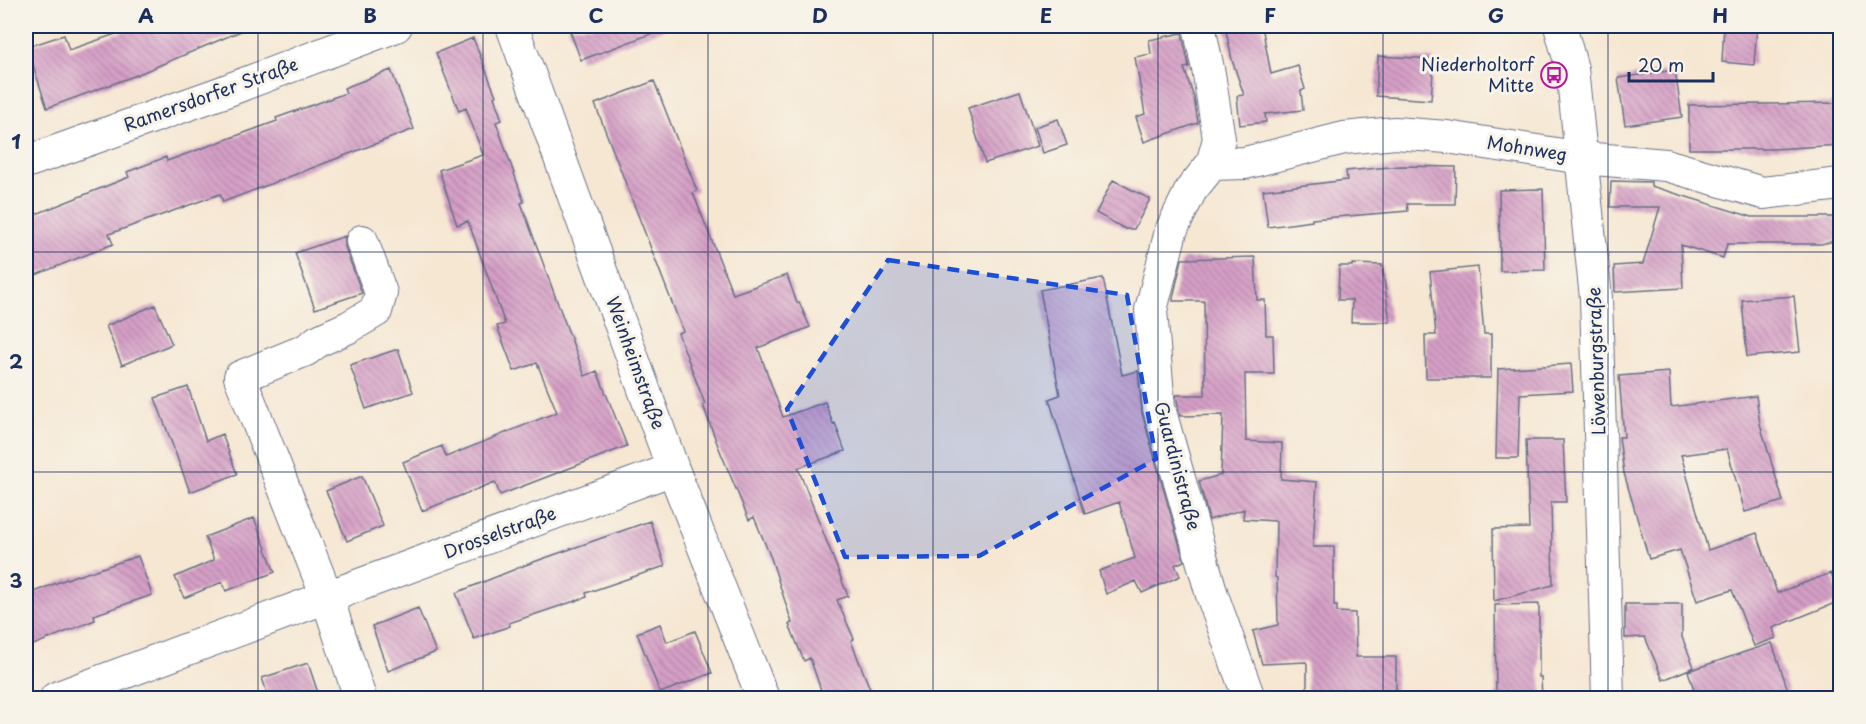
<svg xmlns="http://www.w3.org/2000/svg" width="1866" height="724" font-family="'Playpen Sans',sans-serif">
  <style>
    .building { fill: url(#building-back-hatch) }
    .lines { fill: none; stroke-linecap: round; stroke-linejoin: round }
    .minor-casing { stroke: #686f87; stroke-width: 34 }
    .minor { stroke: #fff; stroke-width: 32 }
    .marked { fill: #1d4ed8; fill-opacity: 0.2; stroke: #1d4ed8; stroke-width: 4.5; stroke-dasharray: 12 8; stroke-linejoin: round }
    .grid { fill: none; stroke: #1b2f5e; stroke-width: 1.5; stroke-opacity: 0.55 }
    .labels { text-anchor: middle; stroke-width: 6; stroke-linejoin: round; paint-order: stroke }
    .poi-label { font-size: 18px; fill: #1b2f5e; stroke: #f7f3e8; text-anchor: end }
    .street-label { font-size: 18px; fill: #1b2f5e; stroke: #f7f3e8 }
    .neatline { fill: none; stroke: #1b2f5e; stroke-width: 2 }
    .grid-label { font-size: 20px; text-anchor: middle; font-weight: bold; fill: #1b2f5e }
  </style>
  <defs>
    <pattern id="building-back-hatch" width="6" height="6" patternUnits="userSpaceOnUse" patternTransform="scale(1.5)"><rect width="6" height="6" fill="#d69fc6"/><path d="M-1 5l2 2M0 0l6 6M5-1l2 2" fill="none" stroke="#ad82a4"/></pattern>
  </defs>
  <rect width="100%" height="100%" fill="#f7f3e8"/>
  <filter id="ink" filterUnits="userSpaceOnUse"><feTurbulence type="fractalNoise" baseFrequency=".0167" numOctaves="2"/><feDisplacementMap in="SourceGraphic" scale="12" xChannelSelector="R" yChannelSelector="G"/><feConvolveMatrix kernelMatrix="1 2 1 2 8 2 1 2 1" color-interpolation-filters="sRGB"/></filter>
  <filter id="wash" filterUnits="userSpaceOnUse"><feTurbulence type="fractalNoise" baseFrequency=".008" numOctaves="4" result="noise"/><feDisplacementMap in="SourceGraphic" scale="24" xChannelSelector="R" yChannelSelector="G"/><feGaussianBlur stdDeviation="1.35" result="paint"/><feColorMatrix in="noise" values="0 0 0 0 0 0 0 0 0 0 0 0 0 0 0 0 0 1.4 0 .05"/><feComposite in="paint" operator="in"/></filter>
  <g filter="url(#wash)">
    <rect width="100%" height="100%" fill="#f6e7d3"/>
    <g id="blocks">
      <path class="building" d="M139,26H253L134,76L47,108L27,47L64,35L69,50Z
        M568,26H667V28L581,60Z
        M1225,26H1262L1271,74L1298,66L1305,89L1301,91L1303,110L1265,114L1266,122L1240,125L1237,96L1244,95L1232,60Z
        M1724,26H1757L1754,65L1722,62Z
        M1182,33L1189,67L1184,68L1194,98L1198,123L1144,142L1136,117L1145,114L1135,57L1151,54L1149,40Z
        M473,38L496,96L494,97L502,120L496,122L524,202L521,203L558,304L585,376L597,371L627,446L500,495L495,482L422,511L403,462L442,446L446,457L557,412L537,363L514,371L497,326L505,324L468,221L457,225L439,170L483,155L466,108L459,111L436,53Z
        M1378,56L1434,59L1431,100L1376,96Z
        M391,70L414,129L223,202L220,194L109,234L113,244L26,279V218L129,177L127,172L166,157L167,161L277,121L276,118L346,93L344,88Z
        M1675,70L1682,117L1625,125L1618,78Z
        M654,81L697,191L693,193L733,294L787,275L797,303L799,302L810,327L758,348L783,417L825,402L833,424L835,423L845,451L798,468L848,596L837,600L854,639L851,641L874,699H824L810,658L804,661L789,624L792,623L771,558L754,517L749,520L718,446L703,405L705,404L678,333L683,331L595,104Z
        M1020,91L1038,146L985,163L968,108Z
        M1840,103V145L1773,149H1689V105Z
        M1058,119L1067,145L1043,153L1035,127Z
        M1401,166L1456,167L1455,204H1407L1408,211L1312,219V221L1268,227L1263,190L1347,180L1346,171Z
        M1113,180L1150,199L1134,229H1125L1096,213Z
        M1611,181L1651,182V186L1752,217H1840V240L1821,244H1727L1723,258L1681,245L1683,288L1615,292L1614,266L1643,264L1660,207H1610Z
        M1543,189L1545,270L1500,271L1499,190Z
        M345,236V247L362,293L315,309L295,253Z
        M1255,257L1257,300H1265L1266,335H1273L1274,374H1245L1246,441L1282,443L1281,479L1317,482L1313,547H1334V606H1337V612L1355,613L1356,657H1396V699H1307V664L1306,662L1262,664L1253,631L1278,625L1277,578L1275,577L1276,521L1243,519L1244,509L1209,520L1199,481L1221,475L1223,415L1180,416L1176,395H1205L1204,301H1173V298L1182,259Z
        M1352,264L1382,265L1390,322H1351L1352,300H1338L1339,266H1352Z
        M1478,267L1484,334H1491V378H1426L1425,335H1436L1430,272Z
        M1103,278L1122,375L1138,371L1142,413L1184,561L1175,565L1180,576L1142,593L1136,581L1106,594L1099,571L1135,558L1119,502L1085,514L1049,399L1060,395L1040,290Z
        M1794,296L1800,352L1747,357L1742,300Z
        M155,305L172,344L122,365L106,326Z
        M398,349L413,392L366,409L350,365Z
        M1571,364L1573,391L1520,394L1518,458H1496L1498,369Z
        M1669,372L1671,407L1756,396L1760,424L1783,501L1745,512L1727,449L1681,455L1708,550L1757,533L1777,593L1831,573L1840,598V601L1773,628L1776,638L1754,646L1732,590L1697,601L1680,550L1649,559L1624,473L1619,437H1624L1619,376Z
        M188,387L206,441L222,434L237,474L190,492L155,398Z
        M1526,440H1563L1566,502H1551L1553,585L1494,601L1493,529L1529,528Z
        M362,476L383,526L347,541L326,491Z
        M254,518L275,572L226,591L222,582L184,598L175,577L214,560L205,537Z
        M650,521L665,566L586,593L587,597L509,623L510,626L474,639L456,593L528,564Z
        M138,556L152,595L94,615L95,620L26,648V595L77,575L78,576Z
        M1539,604V677H1541L1542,699H1496L1495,605Z
        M1625,604H1682V637L1694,667L1663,680L1645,637L1625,638Z
        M418,608L436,652L388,671L372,626Z
        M660,624L667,642L695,631L712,673L660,693L637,633Z
        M1772,643L1791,699H1697L1688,671Z
        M308,663L320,699H269L262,678Z"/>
    </g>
  </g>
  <g filter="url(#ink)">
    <use href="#blocks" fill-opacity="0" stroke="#686f87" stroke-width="1.5"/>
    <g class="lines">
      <g class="minor-casing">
        <path id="minor" d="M512,26L673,469L763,698
          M1199,26L1209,74L1219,139L1212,164L1191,190L1171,231L1151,310L1159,408L1212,595L1249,698
          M1560,26L1572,69L1596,298L1608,698
          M26,162L223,92L396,26
          M1212,164L1245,163L1344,138L1395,133L1447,137L1582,158L1666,165L1763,193L1840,184
          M56,698L327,597L673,469
          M360,698L327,597L240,377L306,350L318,341L349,327L376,311L381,293L362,241"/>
      </g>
      <use href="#minor" class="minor"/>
    </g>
  </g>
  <path class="marked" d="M888,260L1127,295L1156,459L979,556L845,557L787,409Z"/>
  <path class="grid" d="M258,26V698M483,26V698M708,26V698M933,26V698M1158,26V698M1383,26V698M1608,26V698M26,252H1840M26,472H1840"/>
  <defs>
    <g id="bus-ring" transform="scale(1.35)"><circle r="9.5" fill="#f7f3e8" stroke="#b5179e" stroke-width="1.5"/><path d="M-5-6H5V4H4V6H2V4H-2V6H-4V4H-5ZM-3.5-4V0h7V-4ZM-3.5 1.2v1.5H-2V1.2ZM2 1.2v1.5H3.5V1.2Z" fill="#b5179e"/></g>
  </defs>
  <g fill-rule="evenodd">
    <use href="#bus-ring" x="1554" y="75"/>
  </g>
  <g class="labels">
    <g class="poi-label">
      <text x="1534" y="71">Niederholtorf<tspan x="1534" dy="21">Mitte</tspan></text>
    </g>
    <g class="street-label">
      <text transform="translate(211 95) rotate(-20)" y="6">Ramersdorfer Straße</text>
      <text transform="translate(1527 149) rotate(9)" y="6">Mohnweg</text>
      <text transform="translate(1597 361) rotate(-92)" y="6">Löwenburgstraße</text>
      <text transform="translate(635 363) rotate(70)" y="6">Weinheimstraße</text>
      <text transform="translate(1177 466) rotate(75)" y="6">Guardinistraße</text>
      <text transform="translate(500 533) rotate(-20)" y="6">Drosselstraße</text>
    </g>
  </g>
  <rect width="1866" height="724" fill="none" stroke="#f7f3e8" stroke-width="66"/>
  <path d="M1629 72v9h84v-9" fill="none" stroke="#1b2f5e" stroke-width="3"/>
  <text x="1638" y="72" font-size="18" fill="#1b2f5e" stroke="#f7f3e8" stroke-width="4.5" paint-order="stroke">20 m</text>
  <rect x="33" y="33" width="1800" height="658" class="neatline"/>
  <g class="grid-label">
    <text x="146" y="23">A</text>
    <text x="370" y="23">B</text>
    <text x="596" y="23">C</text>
    <text x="820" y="23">D</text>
    <text x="1046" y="23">E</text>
    <text x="1270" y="23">F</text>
    <text x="1496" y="23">G</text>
    <text x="1720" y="23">H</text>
    <text x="16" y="149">1</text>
    <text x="16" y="369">2</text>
    <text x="16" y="588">3</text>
  </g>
</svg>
